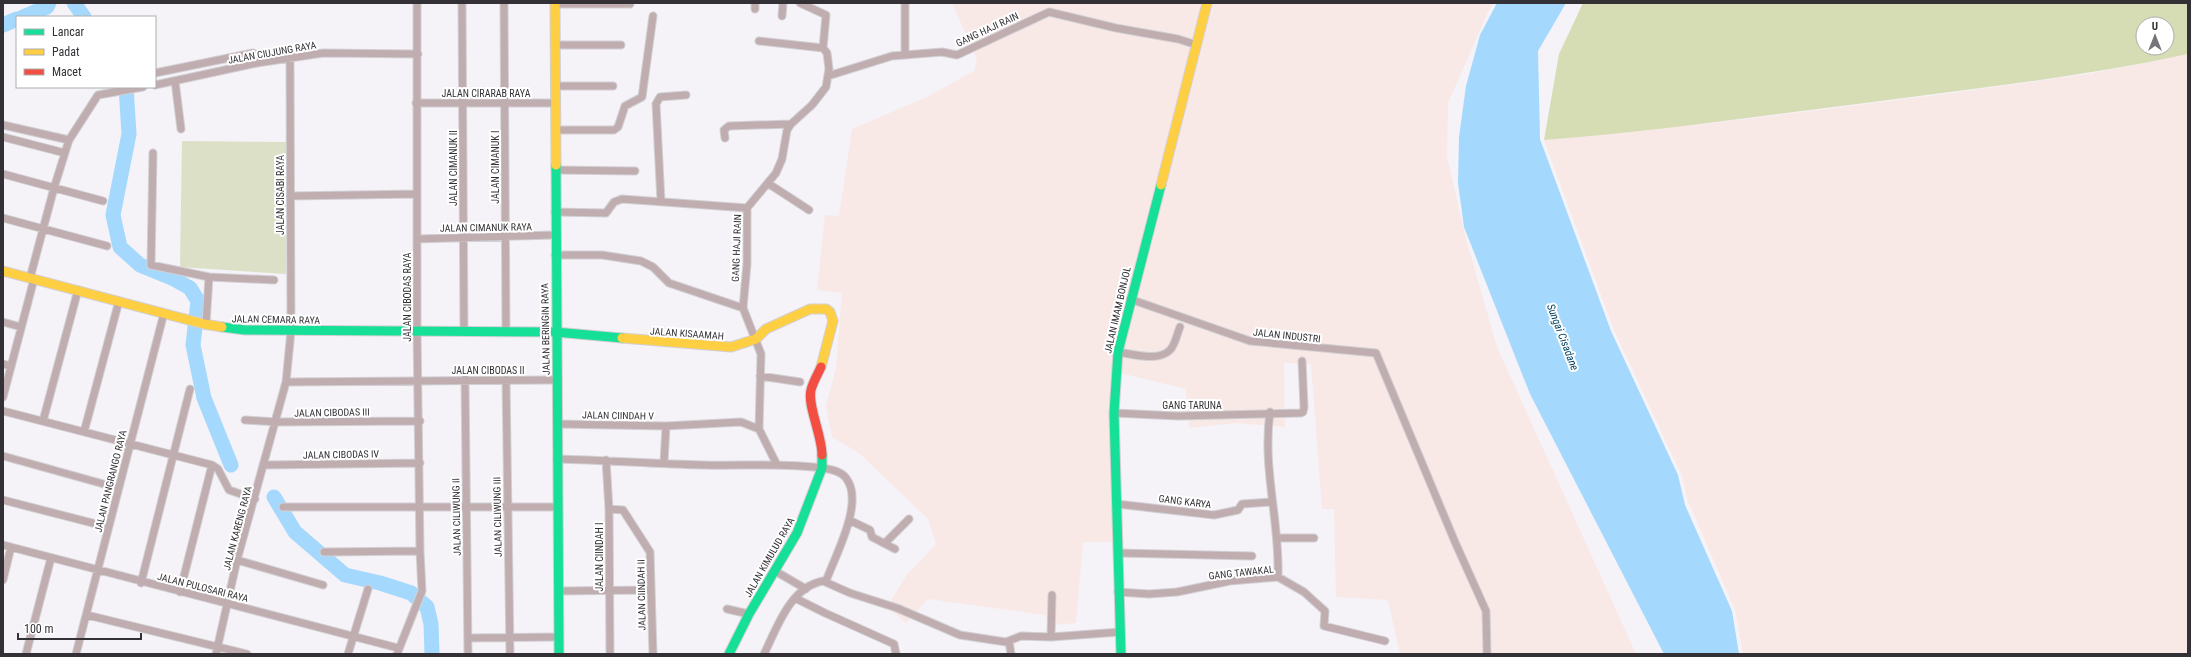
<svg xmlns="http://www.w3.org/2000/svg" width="2191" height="657" font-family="'Roboto Condensed',sans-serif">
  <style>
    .industrial { fill: #f8e9e6 }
    .green { fill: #dce0c7 }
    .forest { fill: #d6ddb4; fill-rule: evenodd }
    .water { fill: #a4d9fd }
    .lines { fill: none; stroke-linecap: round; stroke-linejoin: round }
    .river { stroke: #a4d9fd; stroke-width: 15 }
    .street-casing { stroke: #d2d0d4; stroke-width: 9 }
    .fast-casing { stroke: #d2d0d4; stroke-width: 11 }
    .slow-casing { stroke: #d2d0d4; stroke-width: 11 }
    .jam-casing { stroke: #d2d0d4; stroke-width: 11 }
    .street { stroke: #bfadb0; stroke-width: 7 }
    .fast { stroke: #16e098; stroke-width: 9 }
    .slow { stroke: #ffcf43; stroke-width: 9 }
    .jam { stroke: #f24e42; stroke-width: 9 }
    .labels { text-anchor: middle; stroke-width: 4; stroke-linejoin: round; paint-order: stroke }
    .street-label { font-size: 10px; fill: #333135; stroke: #fff }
    .water-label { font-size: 11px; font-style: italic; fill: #004160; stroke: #fff }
  </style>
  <rect width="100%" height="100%" fill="#f5f2f8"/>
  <path class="industrial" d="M952,3H1492L1448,103L1447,157L1466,239L1497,347L1636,654H1400L1388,600L1336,597L1334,509H1322L1311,364L1284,363L1285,427L1235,423L1189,428L1186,389L1112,371V542H1083L1076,623L1049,625L1045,615L928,599L906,623L887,607L906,576L936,544L928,519L859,453L832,437L826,406L836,368L842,293L817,290L825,215L839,216L852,129L927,97L974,71L977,59Z
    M2188,54V654H1743L1735,610L1688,501L1682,476L1614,330L1544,140L1721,122L1937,95L2088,74Z"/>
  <path class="green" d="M182,141L286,142V274L180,267Z"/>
  <path class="forest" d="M1583,3H2188V54C2081,77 1973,89 1865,103C1758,116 1652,132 1544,140L1559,54ZM2143,24H2167V48H2143Z"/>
  <path class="water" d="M1497,3H1566L1538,51L1540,139L1611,331L1678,475L1685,505L1732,611L1739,654H1664L1530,394L1464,227L1458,183L1459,137L1466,86L1480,35Z"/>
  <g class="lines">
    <path class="river" d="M74,3L84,17
      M23,17L47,7L49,3
      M3,25L17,19
      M126,87L129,134L113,215L120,247L140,265L172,278L190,288L198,301L193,345L204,398L231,465
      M274,497L295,532L345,575L380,583L411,593L427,607L431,624L432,654"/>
    <g class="street-casing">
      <path id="street" d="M462,3L464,332
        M504,3L506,332
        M800,3L826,15L823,48
        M555,4H630
        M755,9V3
        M782,16L783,3
        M759,41L823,48L827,53L829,69L826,87L812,105L791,124L787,130L782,159L776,173L747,208V264L743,308L761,354L759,429
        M555,45H621
        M905,54V3
        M155,73L253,53L255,54L257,63
        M828,76L892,56L942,52L957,55L1049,12L1116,28L1178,39L1197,45
        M175,81L181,129
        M155,85L257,63L323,53L418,54
        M555,86H613
        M416,103H555
        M3,125L69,140
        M556,130H614L618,127L625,106L642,97L653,16
        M3,137L65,153
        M725,138L724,130L729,126L791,124
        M153,153L151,265L209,277L274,280
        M555,170L635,171
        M3,174L103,201
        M769,184L809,210
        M290,196L417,194
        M661,202L656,104L660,97L686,95
        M555,212L606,213L614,202L622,199L747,208
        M3,218L107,246
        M417,239L555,235
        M555,255H602L641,261L653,267L669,283L743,308
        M30,278L54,188L69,140L98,95L143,87
        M1130,299L1250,341L1376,353L1455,542L1486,611L1487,654
        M3,322L21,327
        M206,324L209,277
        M1118,352C1131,354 1159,362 1170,350C1175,345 1177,334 1180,327
        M3,364L11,366
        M760,376L800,382
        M465,379L468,654
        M506,380L510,654
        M286,382L556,380
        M3,397L34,279
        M3,411L212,465L218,469L229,490L255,499
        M1270,412C1262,469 1280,521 1278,577
        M1114,413L1178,416L1301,413L1303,412L1304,407L1302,361
        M245,420L277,422L420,421
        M43,421L78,290
        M557,424L666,426L741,422L759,429L777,465
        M84,432L119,301
        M3,456L118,488
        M557,459C606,460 654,464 703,465C742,466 782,463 822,468C830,469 841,471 846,478C865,502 835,556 826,581
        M606,460L609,509L610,654
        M664,462L666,426
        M263,465L420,463
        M3,500L108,527
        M1117,504L1214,515L1238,510L1242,504L1271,502
        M283,507H557
        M609,509L623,510L650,552L653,654
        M849,520L870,530L872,537L895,549
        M1277,538H1314
        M885,543L909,519
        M3,545L398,648
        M324,552L420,551
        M1118,553L1252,556
        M237,560L323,585
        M775,571L806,589
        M3,580L11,547
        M141,583L190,389
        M558,591L651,590
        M180,592L212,465
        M1118,592L1149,594L1177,592L1230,581L1278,577L1304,592L1325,611L1324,626L1385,641
        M795,598L825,613L894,644L896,654
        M727,609L749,614
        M87,615L247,654
        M1051,637L1052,595
        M468,638L559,637
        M1009,641L1011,654
        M26,654L51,558
        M76,654L164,313
        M216,654L237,560L286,382L291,331L290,60
        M348,654L368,589
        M397,654L422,591L420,551L417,331V3
        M764,654C777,628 790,587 823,581L850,593L897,608L960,635L1006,642L1021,636L1051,637L1120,632"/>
    </g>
    <g class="fast-casing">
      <path id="fast" d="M556,165L559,654
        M222,327L245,330L555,332L622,338
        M729,654L749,614L797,533L822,468V455
        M1121,654L1114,413L1118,352L1161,185"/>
    </g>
    <g class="slow-casing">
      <path id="slow" d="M555,3L556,165
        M1161,185L1207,3
        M3,271L204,324L222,327
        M622,338L731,347L756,339L766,329L810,309H826L830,312L833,321L821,367"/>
    </g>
    <g class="jam-casing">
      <path id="jam" d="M821,367C818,374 813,382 811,390C807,405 822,435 822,455"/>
    </g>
    <use href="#street" class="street"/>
    <use href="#fast" class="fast"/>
    <use href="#slow" class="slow"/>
    <use href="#jam" class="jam"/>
  </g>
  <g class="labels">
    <g class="street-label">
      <text transform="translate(987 29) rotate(-25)" y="4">GANG HAJI RAIN</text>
      <text transform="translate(272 52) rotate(-10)" y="4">JALAN CIUJUNG RAYA</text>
      <text x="486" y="97">JALAN CIRARAB RAYA</text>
      <text transform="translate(495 167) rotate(-90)" y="4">JALAN CIMANUK I</text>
      <text transform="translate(453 168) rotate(-90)" y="4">JALAN CIMANUK II</text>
      <text transform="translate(280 195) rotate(-90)" y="4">JALAN CISABI RAYA</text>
      <text transform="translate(486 227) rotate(-1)" y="4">JALAN CIMANUK RAYA</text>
      <text transform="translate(736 248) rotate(-88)" y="4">GANG HAJI RAIN</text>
      <text transform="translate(407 297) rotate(-90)" y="4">JALAN CIBODAS RAYA</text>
      <text transform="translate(1117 310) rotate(-77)" y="4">JALAN IMAM BONJOL</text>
      <text transform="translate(276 319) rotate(1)" y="4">JALAN CEMARA RAYA</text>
      <text transform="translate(545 329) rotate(-91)" y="4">JALAN BERINGIN RAYA</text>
      <text transform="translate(687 333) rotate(4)" y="4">JALAN KISAAMAH</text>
      <text transform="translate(1287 335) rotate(6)" y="4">JALAN INDUSTRI</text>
      <text x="488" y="374">JALAN CIBODAS II</text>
      <text x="1192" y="409">GANG TARUNA</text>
      <text transform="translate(332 412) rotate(-1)" y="4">JALAN CIBODAS III</text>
      <text transform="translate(618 415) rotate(1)" y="4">JALAN CIINDAH V</text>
      <text transform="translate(341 454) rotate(-1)" y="4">JALAN CIBODAS IV</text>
      <text transform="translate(110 481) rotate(-76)" y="4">JALAN PANGRANGO RAYA</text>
      <text transform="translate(1185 501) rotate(7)" y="4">GANG KARYA</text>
      <text transform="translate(456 517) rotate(-91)" y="4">JALAN CILIWUNG II</text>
      <text transform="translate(497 517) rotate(-91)" y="4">JALAN CILIWUNG III</text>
      <text transform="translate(237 528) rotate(-75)" y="4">JALAN KARENG RAYA</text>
      <text transform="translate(599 557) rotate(-90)" y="4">JALAN CIINDAH I</text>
      <text transform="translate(769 557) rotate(-60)" y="4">JALAN KIMULUD RAYA</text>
      <text transform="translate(1241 572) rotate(-6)" y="4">GANG TAWAKAL</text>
      <text transform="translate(203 587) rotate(14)" y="4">JALAN PULOSARI RAYA</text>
      <text transform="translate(641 595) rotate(-91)" y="4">JALAN CIINDAH II</text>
    </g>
    <g class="water-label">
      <text transform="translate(1563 337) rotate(69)" y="4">Sungai Cisadane</text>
    </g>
  </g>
  <rect width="2191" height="657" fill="none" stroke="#333135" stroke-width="8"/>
  <rect x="16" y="16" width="140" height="72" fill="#ffffff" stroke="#adadae"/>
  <rect x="24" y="29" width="20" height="6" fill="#16e098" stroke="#adadae"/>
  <text x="52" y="36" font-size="12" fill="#333135">Lancar</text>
  <rect x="24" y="49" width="20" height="6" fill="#ffcf43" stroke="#adadae"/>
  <text x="52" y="56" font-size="12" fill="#333135">Padat</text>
  <rect x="24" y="69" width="20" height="6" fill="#f24e42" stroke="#adadae"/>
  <text x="52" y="76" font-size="12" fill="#333135">Macet</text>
  <g transform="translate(2155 36)"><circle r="19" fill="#ffffff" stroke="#adadae"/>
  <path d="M0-3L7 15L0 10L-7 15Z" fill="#777579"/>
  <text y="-6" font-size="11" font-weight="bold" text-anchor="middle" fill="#333135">U</text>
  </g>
  <path d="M18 633v6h123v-6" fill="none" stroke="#333135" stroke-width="2"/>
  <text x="24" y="633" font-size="12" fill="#333135" stroke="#ffffff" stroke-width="3" paint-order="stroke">100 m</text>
</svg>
